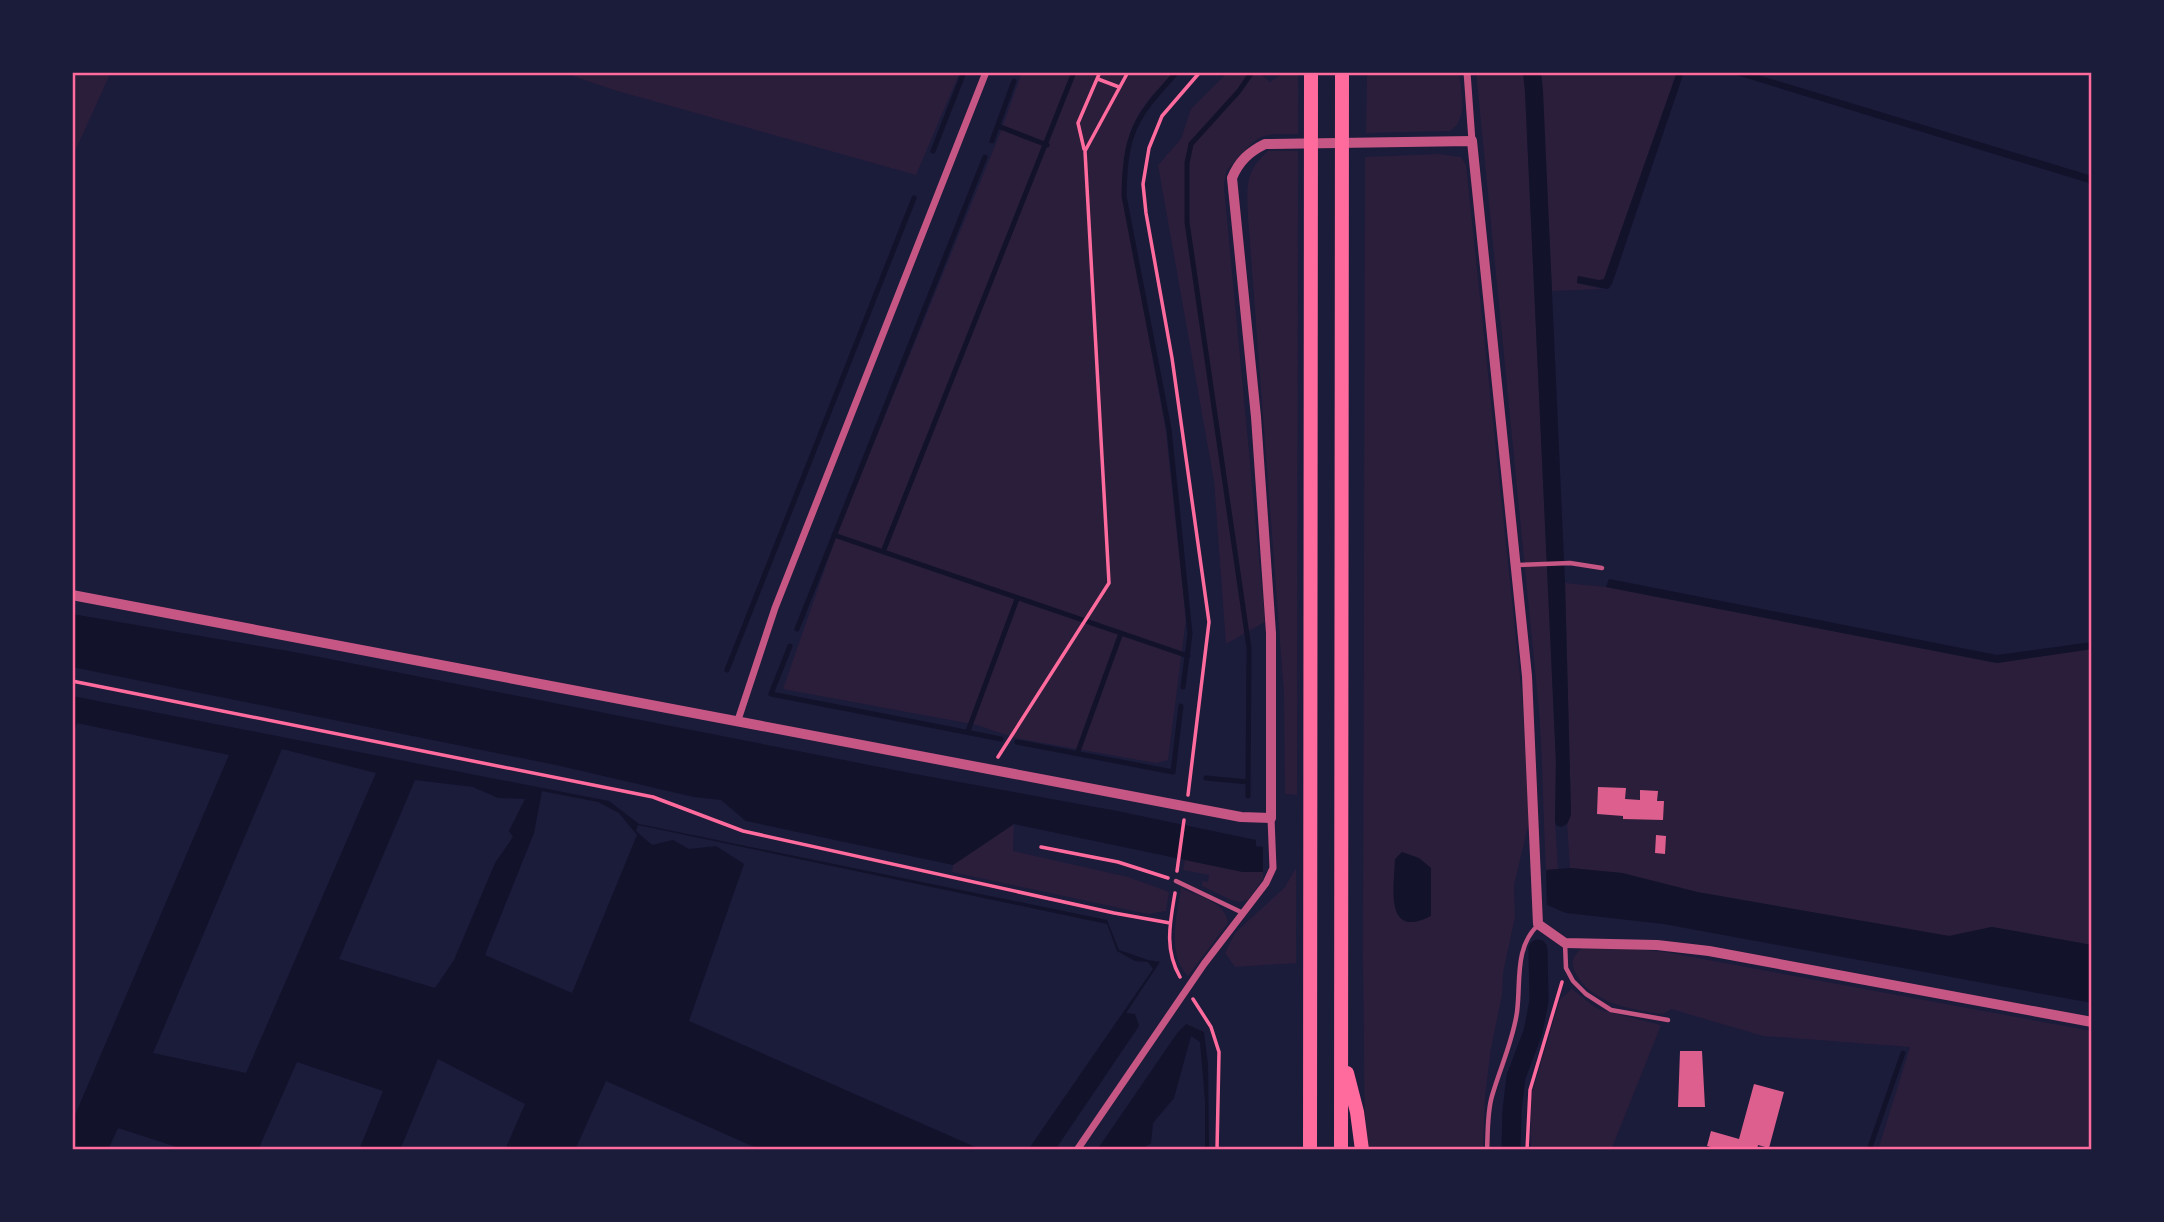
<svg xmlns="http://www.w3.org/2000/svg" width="2164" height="1222" font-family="'Noto Sans',sans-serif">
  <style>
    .green { fill: #2a1e3b }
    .water { fill: #12122b; fill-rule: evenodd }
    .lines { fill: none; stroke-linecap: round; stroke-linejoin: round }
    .stream { stroke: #12122b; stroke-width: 5 }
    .canal { stroke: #12122b; stroke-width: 19 }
    .building { fill: #dd5f8e }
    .path { stroke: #ff6b9d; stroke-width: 3.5 }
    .service { stroke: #c65784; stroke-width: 4.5 }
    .minor { stroke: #c65784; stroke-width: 7 }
    .tertiary { stroke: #c65784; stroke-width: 10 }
    .motorway { stroke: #ff6b9d; stroke-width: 14 }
    .neatline { fill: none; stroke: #ff6b9d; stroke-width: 2.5 }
  </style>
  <rect width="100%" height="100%" fill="#1b1b3a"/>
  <path class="green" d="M72,72H111L72,158Z
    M561,72H960L916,175L614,90Z
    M1022,72H1174C1165,83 1153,93 1145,105C1125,131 1124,165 1123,195L1166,432L1186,619L1168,760L1156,763L1015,738L977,725L783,689L838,531L999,136Z
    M1228,72H1258L1270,82L1285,72H1298V134C1263,134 1261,132 1238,158C1226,172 1226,168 1224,187L1265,622L1226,644L1214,481L1158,165L1181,139L1191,109Z
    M1367,72H1459C1461,92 1469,119 1450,131L1366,133Z
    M1476,72H1523L1525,91L1556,762L1555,820L1558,869L1546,870C1543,817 1543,764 1539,711Z
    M1541,72H1677L1604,279L1599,281L1578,276L1577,283L1603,289L1552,291Z
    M1268,151H1298L1297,795L1285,794L1284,694L1248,217C1247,188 1244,172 1268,151Z
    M1439,154L1461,157L1466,165L1522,696L1529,822L1514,885L1515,917L1503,973L1502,995L1491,1048L1485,1097L1483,1150H1365L1363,959L1365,157Z
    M1565,583L1606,587L1997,663L2092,649V945L1992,927L1949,936L1697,892L1622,873L1570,868L1567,824L1571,815Z
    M1014,824L1013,851L1128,877L1169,892L1166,911L1148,914L952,872L953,865Z
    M1185,860L1243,872H1263V879L1248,900L1239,902L1231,900L1202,886V881L1208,882L1209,875L1183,870Z
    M1296,868V963L1235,967L1225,953L1235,933L1285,887Z
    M1181,888C1198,896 1226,902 1228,923L1188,976C1166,953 1177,916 1181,888Z
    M1582,948H1621L1665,952L2092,1031V1150H1878L1910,1047L1763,1036L1671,1009L1663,1014C1632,1010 1590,1003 1575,972C1570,961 1574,955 1582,948Z
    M1572,989L1593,1006L1601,1010L1661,1025L1611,1150H1531V1096L1560,999Z"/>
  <path class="water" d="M1523,72H1541L1543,91L1565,583L1571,815L1567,824L1561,827L1556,825L1555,820L1556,762L1525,91Z
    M1677,72H1684L1612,284L1608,289L1577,283L1578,276L1599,280L1604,279Z
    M1727,72H1748L2092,176V184Z
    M1609,579L1997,655L2092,642V649L1997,663L1606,587Z
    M72,614L294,652L915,774L1117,811L1256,840V846L1263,847V872H1243L1014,824L953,865L746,821L721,800L694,797L556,765L72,667Z
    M72,696L609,801L639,824L1107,920L1119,950L1148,960L1160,962L1126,1013L1135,1014L1139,1026L1055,1150H1028L1153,969L1148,962L1135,961L1117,951L1107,924L638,825L636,831L652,845L673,840L689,849L716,846L744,864L689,1021L982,1150H761L606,1081L575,1150H505L525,1104L438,1059L400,1150H359L383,1091L297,1062L258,1150H186L118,1128L108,1150H72V1122L229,755L77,723L72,735ZM282,749L376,773L246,1073L153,1053ZM415,780L473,787L498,798L525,799L509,831L513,837L495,863L454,960L435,988L339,959ZM542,791L598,802L619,813L637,835L572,993L485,955L534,833Z
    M1402,852L1419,858L1431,868V916C1384,940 1394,887 1395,859Z
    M1570,868L1622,873L1697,892L1949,936L1992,927L2092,945V1003L1664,924L1566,913L1547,905L1546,870Z
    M1186,1024L1204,1032L1208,1065L1209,1150H1205V1100L1200,1042L1191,1036L1174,1098L1153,1123L1151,1143L1141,1150H1097L1178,1032Z"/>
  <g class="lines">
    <path class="stream" d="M1177,72C1135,118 1125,132 1124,196L1169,429L1190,634L1183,687
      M998,126L1047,145
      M992,141L1014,81
      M933,151L964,72
      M834,535L1188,656
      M883,552L1074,72
      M797,629L985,157
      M790,646L771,694L1001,739
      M727,670L914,198
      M968,731L1017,599
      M1017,742L1173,772L1181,706
      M1077,754L1121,633
      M1206,778L1248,782
      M1248,796L1249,648L1187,222V163L1191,144L1239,91L1252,72
      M1869,1150L1903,1053"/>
    <path class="canal" d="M1511,1150L1512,1110L1516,1077L1533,1032L1539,1001L1538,949"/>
  </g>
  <path class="building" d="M1598,787L1626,788L1625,799L1640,800V790L1658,791L1657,801H1664L1663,820L1623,819V816L1597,814Z
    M1656,835L1666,836L1665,854L1655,853Z
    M1680,1051H1702L1705,1107H1678Z
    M1754,1084L1784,1092L1769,1148L1758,1145L1757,1150H1722L1707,1146L1711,1131L1739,1139Z"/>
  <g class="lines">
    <path class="path" d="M1098,79L1119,87
      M1084,149L1078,123L1100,72
      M72,681L653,797L743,831L1114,913L1170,923
      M998,757L1109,583L1085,151L1128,72
      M1188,795L1209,622L1172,358L1146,213L1143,184L1149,148L1162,116L1200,72
      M1041,847L1118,862L1168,878
      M1177,871L1184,820
      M1175,893C1170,923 1164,949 1180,977
      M1193,999L1211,1027L1219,1052L1217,1150
      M1527,1150L1530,1090L1562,982"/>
    <path class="service" d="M1517,565L1570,563L1602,568
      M1176,881L1243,913
      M1565,943L1566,968L1573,981L1586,994L1611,1010L1668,1020
      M1487,1150C1488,1133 1487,1113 1492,1096C1500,1068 1513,1041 1517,1012C1521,982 1514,948 1538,925"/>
    <path class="minor" d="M1467,72L1472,141
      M738,720L775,608L986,72
      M1077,1150L1204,964L1266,883L1273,868L1271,818"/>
    <path class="tertiary" d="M72,595L1241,817L1271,818V633L1256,417L1232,178C1239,161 1249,152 1265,144L1472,141L1527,676L1538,924L1565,943L1657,945L1709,951L2092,1022"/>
    <path class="motorway" d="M1347,1073L1357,1112L1362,1150
      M1310,1150L1311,72
      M1341,1150L1342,72"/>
  </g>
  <rect width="2164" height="1222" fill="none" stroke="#1b1b3a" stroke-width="147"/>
  <rect x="74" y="74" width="2016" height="1074" class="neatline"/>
</svg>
